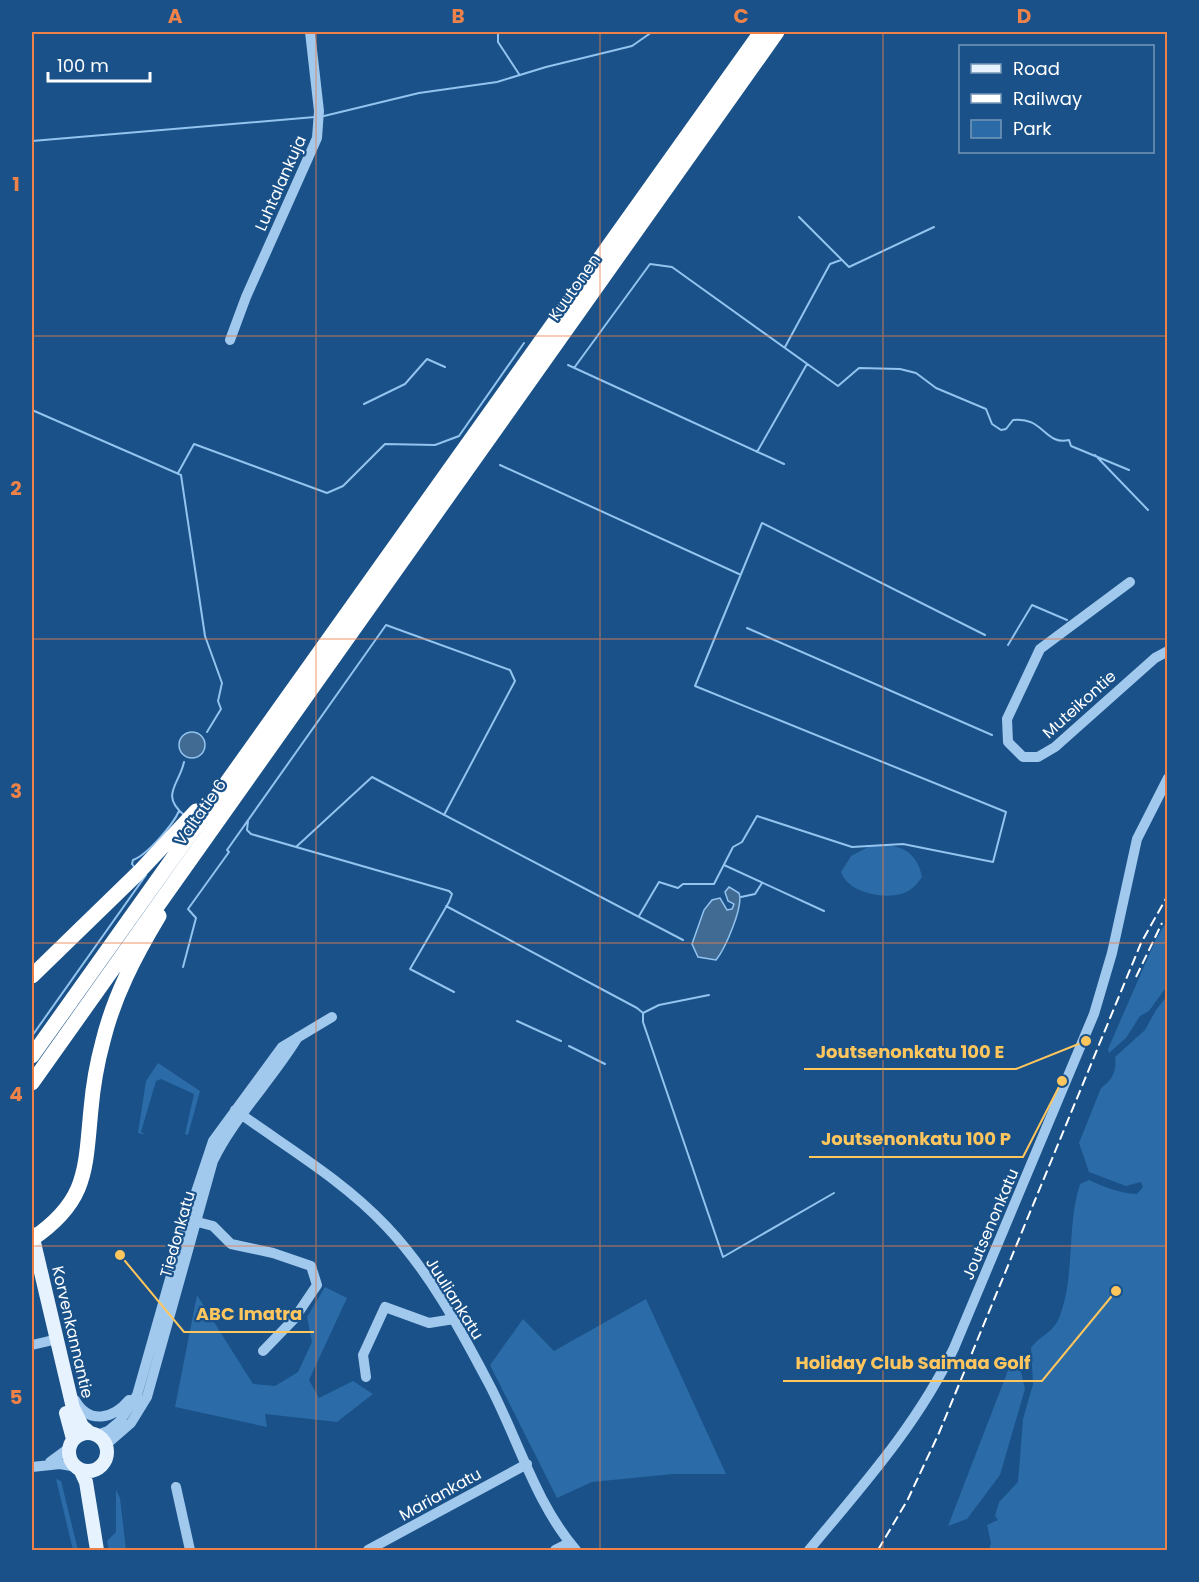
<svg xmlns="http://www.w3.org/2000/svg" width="1199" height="1582" font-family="Poppins,sans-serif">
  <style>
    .green { fill: #2b6ba7 }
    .water { fill: #426b94; stroke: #93c4f0; stroke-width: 1.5 }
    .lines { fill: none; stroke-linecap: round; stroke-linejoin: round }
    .stream { stroke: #93c4f0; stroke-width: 2 }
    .minor { stroke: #a1c8ed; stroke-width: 10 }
    .major { stroke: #e7f2ff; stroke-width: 14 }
    .highway { stroke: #fff; stroke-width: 15 }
    .rail { stroke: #fff; stroke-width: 2; stroke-dasharray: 10 4.5; stroke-linecap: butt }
    .grid { fill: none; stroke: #ee8249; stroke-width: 1.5; stroke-opacity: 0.55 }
    .labels { text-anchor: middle; stroke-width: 4.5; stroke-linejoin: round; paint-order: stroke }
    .street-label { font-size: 16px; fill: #fff; stroke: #195188 }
    .leader { fill: none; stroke: #ffc65d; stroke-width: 2 }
    .callout-dot { fill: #ffc65d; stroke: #195188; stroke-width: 2 }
    .callout-label { font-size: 18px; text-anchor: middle; font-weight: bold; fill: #ffc65d; stroke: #195188; stroke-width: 4.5; stroke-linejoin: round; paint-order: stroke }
    .neatline { fill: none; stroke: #ee8249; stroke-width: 2 }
    .grid-label { font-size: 20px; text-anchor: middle; font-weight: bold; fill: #ee8249 }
  </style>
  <rect width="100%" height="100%" fill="#195188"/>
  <path class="green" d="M872,845C898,843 917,850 922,877C918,883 912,890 904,893C884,900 848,893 841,872L851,856Z
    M1167,921V986L1149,1011L1140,1016L1126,1038L1109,1053L1108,1049L1156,939Z
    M1167,996V1550H989L991,1543L987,1525L998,1520L995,1516L999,1502L1018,1482L1023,1419L1033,1384L1031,1348C1039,1336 1053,1333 1059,1318C1076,1275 1066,1227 1080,1184L1089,1180C1104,1187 1119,1193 1137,1194L1143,1187L1141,1182L1126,1186L1089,1172L1079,1143L1101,1088C1112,1081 1117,1070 1115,1057L1145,1030L1156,1010Z
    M158,1063L200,1091L188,1135L185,1134L194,1094L161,1079L156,1081L141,1132L146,1135L138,1133L146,1081Z
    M325,1287L347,1298L309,1380L319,1398L353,1381L373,1394L337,1422L265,1414L267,1427L175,1407L197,1295L253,1384L275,1386L298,1372L312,1342L307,1317Z
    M646,1299L726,1474H673L592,1482L557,1498L490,1365L523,1319L554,1351Z
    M1012,1360L1019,1363L1025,1389L1000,1475L967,1519L948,1526Z
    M56,1479L61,1481L78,1550H73Z
    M116,1490L120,1498L126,1550H109L107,1541L116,1532Z"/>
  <path class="water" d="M179 745a13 13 0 1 1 26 0a13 13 0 1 1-26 0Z
    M729,887L739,893C744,906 725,949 716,960L698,957L692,944L704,910L712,900L720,898L727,910L732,909L734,904L728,901L725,892Z"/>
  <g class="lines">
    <path class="stream" d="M498,32V42L519,74
      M509,32H512
      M324,116L419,93L497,82L546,67L632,46L652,32
      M32,141L315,117
      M799,217L849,267L934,227
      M785,347L830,264L841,260
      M568,365L784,464
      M574,368L650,264L672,267L838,386L859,368L900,369L916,373L936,388L986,409L992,424L1001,430L1006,429L1013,420C1043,416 1045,446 1069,440L1071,446L1129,470
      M364,404L405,384L427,359L445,367
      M32,410L181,475L205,636L222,683L218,701L221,709L207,732
      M757,452L807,364
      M1095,455L1148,510
      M500,465L739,574
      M178,473L194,444L327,493L343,486L385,444L435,445L459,436L524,343
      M747,628L992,735
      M1008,645L1032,605L1067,620
      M184,815C160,795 179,785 184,762
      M248,821L247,830L251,834L449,891L452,894L449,902L410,969L454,992
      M296,847L372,777L683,940
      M724,865L824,911
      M135,868L132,864L133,860C147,855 173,825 179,811
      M741,897L755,894L762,883
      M446,906L637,1008L643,1013V1022L723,1257L834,1193
      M639,916L659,882L678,888L683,884H714L733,847L742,842L757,816L852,847L903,844L993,862L1006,812L695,686L762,523L985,635
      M183,967L196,918L188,909L229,852L227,850L386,625L510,670L515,681L444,815
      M643,1013L659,1005L709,995
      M517,1021L561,1041
      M32,1036L146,875
      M569,1046L605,1064"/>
    <path class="minor" d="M230,340L246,297L317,138L319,111L310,32
      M1130,582L1040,649L1007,719L1008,742L1023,757H1038L1055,747L1155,658L1168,651
      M235,1110C286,1147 343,1180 386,1226C429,1271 459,1327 488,1382C517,1436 535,1503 576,1550
      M190,1220L213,1226L231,1244L273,1253L311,1266L317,1285L294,1319L263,1351
      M32,1345L49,1341
      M366,1377L363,1355L385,1307L429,1323L454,1319
      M75,1400C89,1425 113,1419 129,1400
      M97,1435L108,1431L120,1421L137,1395L187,1219L213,1141L282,1047L332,1017
      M106,1448L108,1443L131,1423L147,1397L213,1161C235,1116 272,1080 298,1037
      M50,1462L69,1448
      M32,1467L60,1464L77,1467
      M176,1487L190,1550
      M368,1550L527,1464
      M555,1550L569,1543
      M809,1550C862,1486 918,1424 954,1348L1094,1014L1112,953L1137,839L1168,778"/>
    <path class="major" d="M32,1234L73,1408L82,1426L89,1432
      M66,1413L73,1439
      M69 1452a19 19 0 1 1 38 0a19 19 0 1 1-38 0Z
      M80,1469L86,1482L97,1550"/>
    <path class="highway" d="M32,976L138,873L196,811
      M32,1056L761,32
      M32,1083L777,32
      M32,1239C88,1201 85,1170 91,1109C93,1086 97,1063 103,1041C114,996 135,956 159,916"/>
    <path class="rail" d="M1136,977L1162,923
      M878,1550L908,1499L939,1433L1141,943L1168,895"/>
  </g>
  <path class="grid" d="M316,32V1550M600,32V1550M883,32V1550M32,336H1168M32,639H1168M32,943H1168M32,1246H1168"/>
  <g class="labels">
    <g class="street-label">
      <text transform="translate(280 183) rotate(-66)" y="6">Luhtalankuja</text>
      <text transform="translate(574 287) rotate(-55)" y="6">Kuutonen</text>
      <text transform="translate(1079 704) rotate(-42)" y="6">Muteikontie</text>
      <text transform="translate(200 812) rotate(-55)" y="6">Valtatie 6</text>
      <text transform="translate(990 1224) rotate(-67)" y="6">Joutsenonkatu</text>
      <text transform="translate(177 1234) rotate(-74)" y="6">Tiedonkatu</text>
      <text transform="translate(455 1298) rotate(58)" y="6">Juuliankatu</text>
      <text transform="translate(73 1332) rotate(77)" y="6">Korvenkannantie</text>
      <text transform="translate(440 1494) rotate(-29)" y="6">Mariankatu</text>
    </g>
  </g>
  <path class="leader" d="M1086 1041L1016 1069H804M1062 1081L1023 1157H809M120 1255L184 1332H314M1116 1291L1042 1381H783"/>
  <g class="callout-dot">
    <circle cx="1086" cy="1041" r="6"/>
    <circle cx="1062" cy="1081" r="6"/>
    <circle cx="120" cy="1255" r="6"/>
    <circle cx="1116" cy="1291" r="6"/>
  </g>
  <g class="callout-label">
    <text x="910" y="1058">Joutsenonkatu 100 E</text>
    <text x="916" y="1145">Joutsenonkatu 100 P</text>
    <text x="249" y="1320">ABC Imatra</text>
    <text x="913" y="1369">Holiday Club Saimaa Golf</text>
  </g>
  <rect width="1199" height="1582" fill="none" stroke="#195188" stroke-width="66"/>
  <rect x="959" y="45" width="195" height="108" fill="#195188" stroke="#7597b8" stroke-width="1.5"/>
  <rect x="971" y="64" width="30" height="9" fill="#e7f2ff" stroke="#7597b8" stroke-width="1.5"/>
  <text x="1013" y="75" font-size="18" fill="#ffffff">Road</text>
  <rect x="971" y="94" width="30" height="9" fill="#ffffff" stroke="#7597b8" stroke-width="1.5"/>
  <text x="1013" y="105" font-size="18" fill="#ffffff">Railway</text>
  <rect x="971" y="120" width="30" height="18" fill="#2b6ba7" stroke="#7597b8" stroke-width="1.5"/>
  <text x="1013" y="135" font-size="18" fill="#ffffff">Park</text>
  <path d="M48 72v9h102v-9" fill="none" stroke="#ffffff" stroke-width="3"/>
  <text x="57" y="72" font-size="18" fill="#ffffff" stroke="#195188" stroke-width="4.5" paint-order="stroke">100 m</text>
  <rect x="33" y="33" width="1133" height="1516" class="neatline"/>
  <g class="grid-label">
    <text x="175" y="23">A</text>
    <text x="458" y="23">B</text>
    <text x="741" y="23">C</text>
    <text x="1024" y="23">D</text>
    <text x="16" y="191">1</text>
    <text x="16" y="495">2</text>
    <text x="16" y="798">3</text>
    <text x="16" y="1101">4</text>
    <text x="16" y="1404">5</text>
  </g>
</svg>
